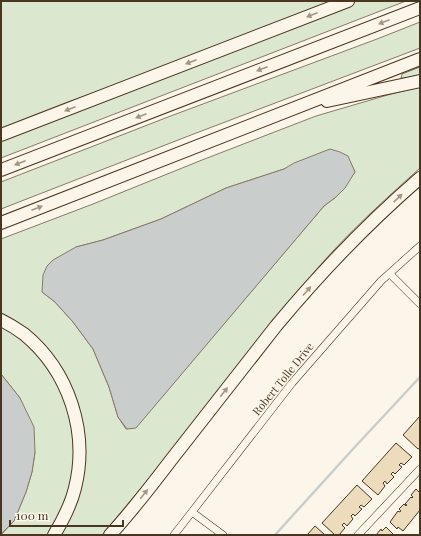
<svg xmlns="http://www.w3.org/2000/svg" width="421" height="536" font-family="'Playfair Display',serif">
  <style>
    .green { fill: #dce7d0; stroke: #887966; fill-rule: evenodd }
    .water { fill: #c9cecd; stroke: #887966 }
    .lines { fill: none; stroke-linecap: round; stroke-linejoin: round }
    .stream { stroke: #c9cecd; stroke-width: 2.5 }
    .building { fill: #ecdcbc; stroke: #4a3520 }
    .minor-casing { stroke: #4a3520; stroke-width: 8 }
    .motorway-casing { stroke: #4a3520; stroke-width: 14 }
    .minor { stroke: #fbf6e9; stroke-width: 7 }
    .motorway { stroke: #fbf6e9; stroke-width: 12 }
    .oneway { fill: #a29684 }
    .labels { text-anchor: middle; stroke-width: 3; stroke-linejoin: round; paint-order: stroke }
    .street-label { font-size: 11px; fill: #4a3520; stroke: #fbf6e9 }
  </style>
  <rect width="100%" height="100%" fill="#fbf6e9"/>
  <path class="green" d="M1,1H336L118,84L65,103L1,128Z
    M356,1H406L1,158V138Z
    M420,22V48L191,135L1,209V182L168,117L377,39Z
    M420,67V75L405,78H401L402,74Z
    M420,87V168C390,195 360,222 333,251C316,269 301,289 284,307L146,482L102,535H58L67,520L81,419L79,407L74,394L15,321L1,313V239L93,204L202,160L316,116L391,94ZM351,164L355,172L336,197L324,206L136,427L126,429L118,417L109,387L93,349L73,322L55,302L42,292L76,247L103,240L161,219L226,188L284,169Z
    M1,326L16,335L30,347L49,369L60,389L70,416L75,451L71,488L50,535H1L14,521L26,492L32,472L35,452L20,398L1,374Z"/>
  <path class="water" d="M330,149L340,152L348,156L355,172L345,188L336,197L324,206L136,428L127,429L118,417L109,387L93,349L73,322L55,302L42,292L43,275L47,266L53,260L76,247L103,240L161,219L226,188L284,169L294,163Z
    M1,374L20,398L34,427L35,452L32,472L26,492L14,521L1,534Z"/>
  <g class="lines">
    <path class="stream" d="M275,535L353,449L420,377"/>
  </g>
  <path class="building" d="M420,416V448L418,449L403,435Z
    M396,443L412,457L404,465L401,463L399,465L402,467L395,474L393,472L391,474L394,477L387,484L385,481L383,483L385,486L378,495L362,481Z
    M357,485L372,499L364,507L361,505L359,507L362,509L355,516L353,514L351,516L353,519L347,526L344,523L342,525L345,528L339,535H335L322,523Z
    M416,489L419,492L420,491V510L403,531L398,527L397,529L390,522L398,511L399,512L401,511L399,509L404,504L406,506L407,505L405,504L411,497L412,498L413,497L411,495Z
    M315,526L325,535H307Z
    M386,527L393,534L392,535H376L381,529L382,531Z"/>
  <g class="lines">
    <g class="minor-casing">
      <path id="minor" d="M390,274L420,304
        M192,512L223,535
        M174,535L292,383L381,281L420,246
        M358,535L420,469"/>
    </g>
    <g class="motorway-casing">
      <path id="motorway" d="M327,101L420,81
        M1,135L348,1
        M1,170L420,8
        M1,223L420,59
        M1,320C9,324 17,329 24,334C69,371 89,432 75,488C71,505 63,520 54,535
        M110,535C132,511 152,485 171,460C206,415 241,370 276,326C320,273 368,223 420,178"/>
    </g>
    <use href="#minor" class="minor"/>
    <use href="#motorway" class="motorway"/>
  </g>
  <defs><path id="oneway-solid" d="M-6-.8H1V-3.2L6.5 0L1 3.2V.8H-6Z"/></defs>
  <g class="oneway">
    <use href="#oneway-solid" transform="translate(312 15) rotate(159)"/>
    <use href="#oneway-solid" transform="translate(384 22) rotate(159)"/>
    <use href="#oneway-solid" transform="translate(191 62) rotate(159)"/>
    <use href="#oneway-solid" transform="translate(262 69) rotate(159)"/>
    <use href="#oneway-solid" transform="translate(70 109) rotate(159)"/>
    <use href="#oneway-solid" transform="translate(141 116) rotate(159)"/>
    <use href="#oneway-solid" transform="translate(20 163) rotate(159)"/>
    <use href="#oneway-solid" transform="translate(398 198) rotate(-43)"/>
    <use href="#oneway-solid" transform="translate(37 208) rotate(-21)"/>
    <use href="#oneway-solid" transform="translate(307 291) rotate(-49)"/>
    <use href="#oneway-solid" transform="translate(224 392) rotate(-52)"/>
    <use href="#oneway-solid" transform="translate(144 494) rotate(-52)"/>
  </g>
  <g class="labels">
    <g class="street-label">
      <text transform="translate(283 379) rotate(-51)" y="4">Robert Tolle Drive</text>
    </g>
  </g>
  <rect width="421" height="536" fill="none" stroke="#4a3520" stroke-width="4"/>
  <path d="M10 520v6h113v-6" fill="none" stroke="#4a3520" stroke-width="2"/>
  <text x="16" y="520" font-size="12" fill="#4a3520" stroke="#fbf6e9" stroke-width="3" paint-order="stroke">100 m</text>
</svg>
